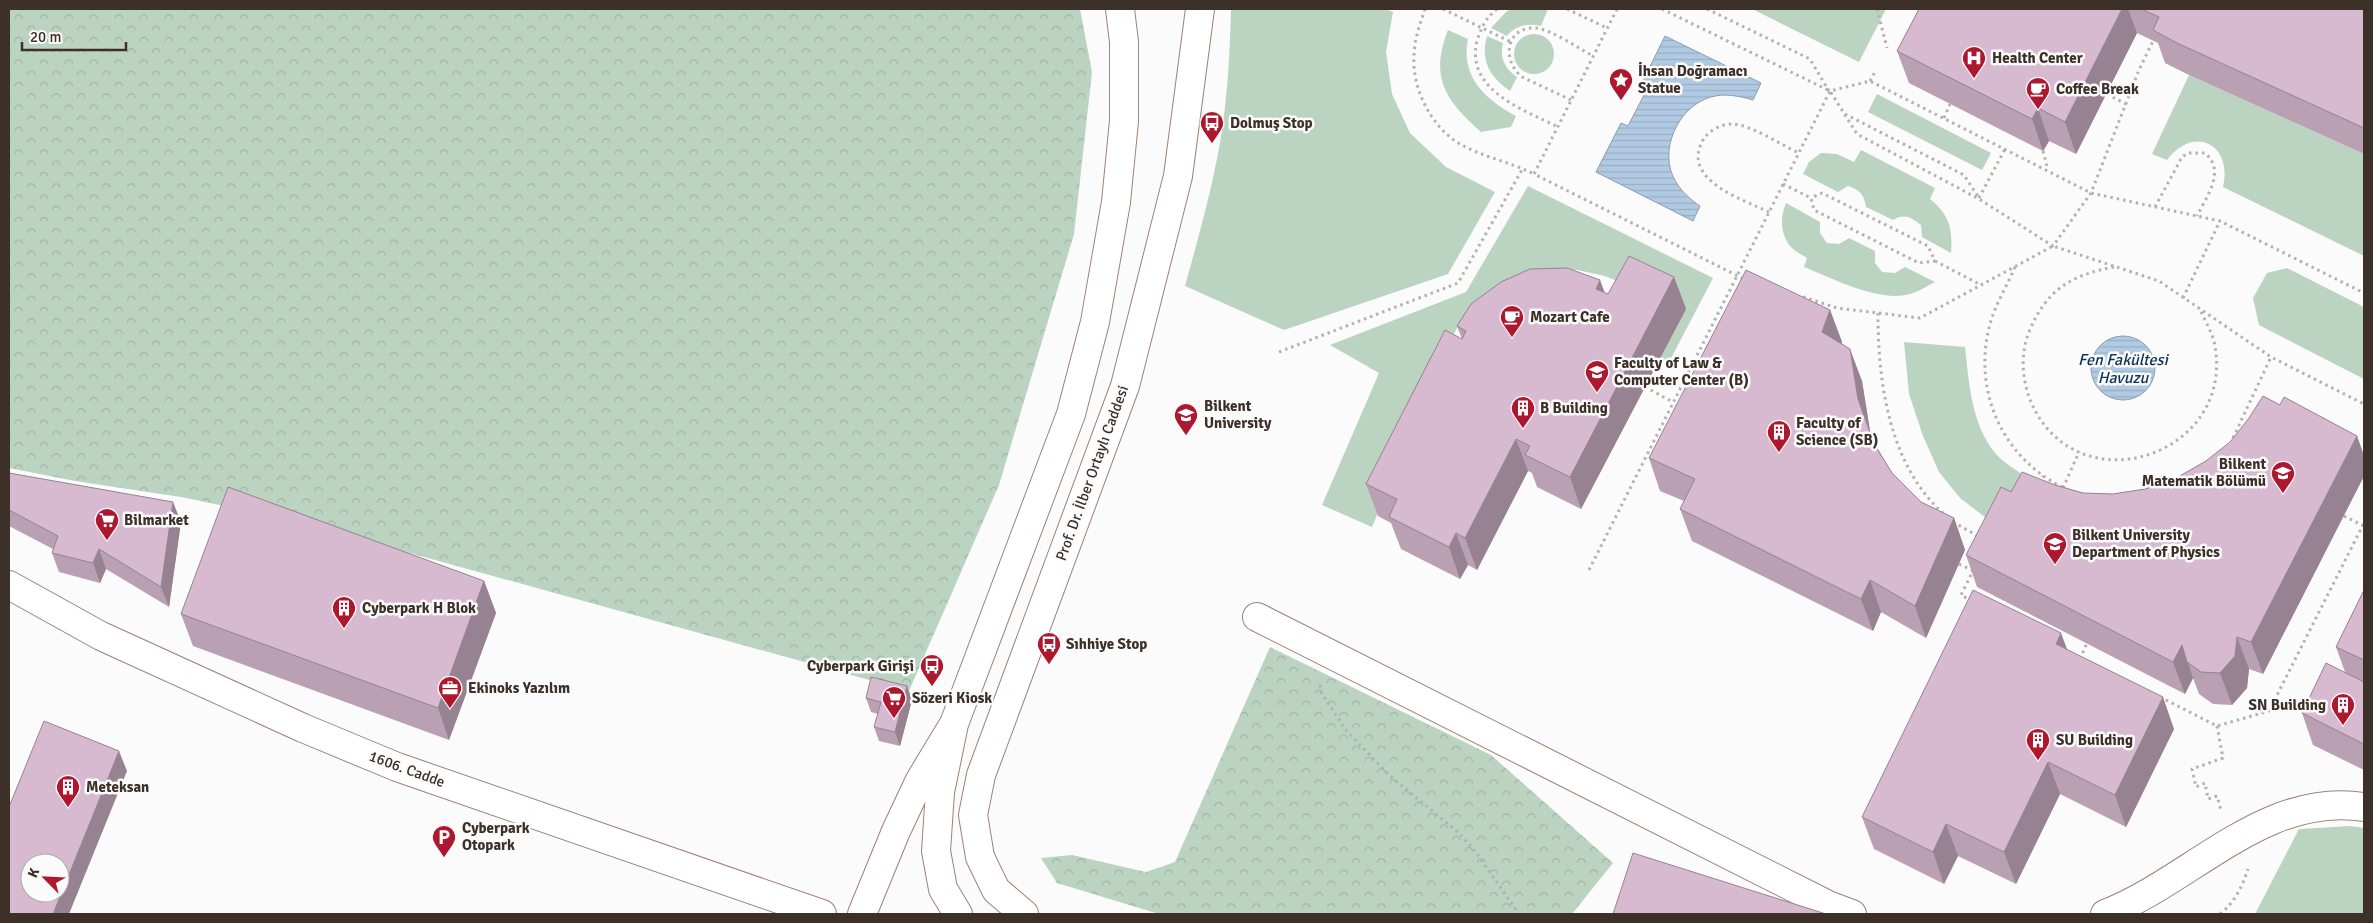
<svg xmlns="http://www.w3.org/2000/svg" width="2373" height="923" font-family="Signika,sans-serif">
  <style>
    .green { fill: #bbd3c1 }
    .forest { fill: url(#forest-crowns) }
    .water { fill: url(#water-rules); stroke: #8e9cab }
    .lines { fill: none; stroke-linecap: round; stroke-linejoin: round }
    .minor-casing { stroke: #9f8270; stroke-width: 30 }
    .tertiary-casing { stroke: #9f8270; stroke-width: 30 }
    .path { stroke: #b5b0ad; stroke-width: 3; stroke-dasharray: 2.5 4; stroke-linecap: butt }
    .minor { stroke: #fff; stroke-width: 28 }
    .tertiary { stroke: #fff; stroke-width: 28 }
    .path-bridge { stroke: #b5b0ad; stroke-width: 3; stroke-dasharray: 2.5 4; stroke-linecap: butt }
    .wall { fill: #b9a0b2 }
    .shaded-wall { fill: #968291 }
    .building { fill: #d7bacf; stroke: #968291; fill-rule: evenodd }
    .labels { text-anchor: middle; stroke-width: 5; stroke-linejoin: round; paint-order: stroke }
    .poi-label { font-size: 15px; font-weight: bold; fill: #3c3028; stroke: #fbfbfb; text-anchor: start }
    .street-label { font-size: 15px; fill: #3c3028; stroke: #fbfbfb }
    .water-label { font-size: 16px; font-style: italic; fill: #0d3557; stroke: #fbfbfb }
  </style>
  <defs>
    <pattern id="forest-crowns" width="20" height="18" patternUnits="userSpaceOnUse" patternTransform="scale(1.25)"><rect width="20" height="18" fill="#bbd3c1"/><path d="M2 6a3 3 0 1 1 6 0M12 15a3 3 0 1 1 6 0" fill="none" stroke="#a2b5a6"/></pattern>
    <pattern id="water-rules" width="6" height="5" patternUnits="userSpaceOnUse" patternTransform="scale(1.25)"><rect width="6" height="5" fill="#b1cae3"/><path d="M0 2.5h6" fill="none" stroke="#99aec3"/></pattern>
  </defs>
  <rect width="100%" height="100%" fill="#fbfbfb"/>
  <path class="green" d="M1231,9H1385L1393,12L1386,52L1392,94L1410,133L1446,167L1495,192L1448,274L1284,330L1185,286C1199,235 1214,183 1222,130C1228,90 1230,49 1231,9Z
    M1513,9H1548L1541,26C1528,23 1516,25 1507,36L1491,28L1507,11Z
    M1752,9H1886L1859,62Z
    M1448,30L1468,39C1460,77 1486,100 1516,116L1511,127L1481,132C1446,101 1429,78 1448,30Z
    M1514 54a20 20 0 1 1 40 0a20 20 0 1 1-40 0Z
    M1487,36L1503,43C1499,57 1505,69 1517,77L1510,91C1490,77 1480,61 1487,36Z
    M2189,75L2364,154V256L2223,187C2233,143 2193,125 2167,160L2152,154Z
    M1877,94L1991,153L1982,170L1868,112Z
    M1861,150L1935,188L1930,199C1949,214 1953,229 1951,253L1922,237L1921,225C1911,217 1904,213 1893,220L1866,207C1864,194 1860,190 1848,186L1838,192L1803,174L1809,162L1821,153L1837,154L1854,162Z
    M1528,186L1713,278L1667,366L1658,362L1685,308L1605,276L1577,270L1554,272L1460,323L1451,339L1372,527L1322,505L1379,373L1330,345L1466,292Z
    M1786,203L1820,222V233L1827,243L1839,244L1849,238L1875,251V263L1882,272L1895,273L1905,267L1935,282C1927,286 1918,292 1910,294C1879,303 1832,278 1804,267L1807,258C1802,255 1794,251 1790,246C1780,233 1780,217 1786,203Z
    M2287,268L2364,307V379L2259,325L2253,298L2267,273Z
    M1904,342L1965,347C1969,384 1972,432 2001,459C2009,466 2018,471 2026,477L1990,521L1960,498L1939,472L1923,436L1909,394Z
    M2350,826L2364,828V914H2255L2299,829Z"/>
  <path class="forest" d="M9,9H1080L1092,72L1074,234L999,485L909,691L287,519L181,497L75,481L9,468Z
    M1270,647L1491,755L1613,863L1572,914H1159L1057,883L1041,858L1072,855L1146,872L1175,862Z"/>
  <path class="water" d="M1665,36L1761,83L1753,100C1739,96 1725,93 1711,97C1678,106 1657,152 1676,182C1682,192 1691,200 1700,206L1693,221L1596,172L1621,123L1628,126L1644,95L1638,91Z
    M2091 368a32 32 0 1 1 64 0a32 32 0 1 1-64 0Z"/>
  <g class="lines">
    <g class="minor-casing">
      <path id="minor" d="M9,585L101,636L303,728L397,767L822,914
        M1257,617L1828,905L1852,914
        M862,914L896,831L920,780L952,727
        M2105,914C2191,881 2265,791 2364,807"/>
    </g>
    <g class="tertiary-casing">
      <path id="tertiary" d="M958,914L943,889L936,851L940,792L954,724L1071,414L1095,322L1116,202L1124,121V42L1120,9
        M1024,914L996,890L980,857L973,815L981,775L1125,386L1178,176L1200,9"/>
    </g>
    <path class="path" d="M1425,9C1420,24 1414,40 1414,57C1412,89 1432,128 1460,144C1483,157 1510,162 1534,174
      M1443,9L1511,42
      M1497,9C1486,18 1481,27 1477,41C1465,90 1524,110 1558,127
      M1567,9L1607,28
      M1617,9L1534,174L1744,279
      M1662,9L1830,91L1857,134L1979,199L2053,246L2091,193L2139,70L2153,41
      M1707,9L1810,59L1829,91
      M1877,9L1887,48
      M1870,81L1876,70
      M2107,94L2126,104
      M1571,100L1522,77C1501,60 1506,26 1536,28C1552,30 1578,48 1593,56
      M1845,114L1964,175L1979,198
      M1944,118L1950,104
      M2043,151L2048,170
      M1783,184L1811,198L1814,210L1919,263L1935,261L1928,246L1822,193L1811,198
      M1979,198L2005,149
      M2155,207L2182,157L2188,153H2205C2226,171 2207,196 2197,216
      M1769,212C1744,200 1680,180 1703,140C1708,131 1721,124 1732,124C1750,124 1781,145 1799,153
      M1935,261L1981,285
      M2015,267C2007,286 1995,305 1990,324C1972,390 2002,458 2064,488
      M2114,267C2071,275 2046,290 2029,332C2020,354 2022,380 2031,402C2077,509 2239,455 2214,341C2211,331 2205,320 2200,310
      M1803,297L1837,308L1920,318L2053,246L2159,281L2271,357L2364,404
      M2183,298L2220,221
      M1878,313C1878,383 1889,466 1945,515
      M1279,352L1458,283L1523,168
      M1645,387L1673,402
      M2233,438L2271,357
      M2038,482L2043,476
      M2063,488L2079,452
      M1953,522L1978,536
      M1589,570L1830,91L1870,81L2091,193L2220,221L2364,293
      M1972,601L1961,595L1974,569
      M1320,685L1321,692L1345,729L1390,776L1459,833L1475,851L1519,914
      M2160,697L2217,726L2269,711L2364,523
      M2217,726L2223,758L2192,769L2196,787L2205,783L2208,799L2217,796L2221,810
      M2220,914C2235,902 2242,887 2248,869"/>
    <use href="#minor" class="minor"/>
    <use href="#tertiary" class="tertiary"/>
    <path class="path-bridge" d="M2344,516L2364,526
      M1959,564L1974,571
      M2080,659L2087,643"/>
  </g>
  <path class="wall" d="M1919,9H2364V154L2189,75L2165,63L2158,43L2137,33L2076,154L2049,141L2043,151L1909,83L1897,51Z
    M1674,277L1686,309L1581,509L1537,487L1532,473L1528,471L1477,570L1468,565L1460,579L1401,549L1391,523L1378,516L1366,484L1462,339L1457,326L1605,293L1608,294Z
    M1830,310L1842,342L1841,343L1862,381L1870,431L1875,444L1892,473L1921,502L1954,518L1965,550L1926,638L1881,612L1873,631L1692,541L1680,509L1684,501L1660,491L1649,458Z
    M2280,405L2357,436L2364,456V476L2263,674L2249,669L2247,688L2232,705L2213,704L2199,694L2193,678L2185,694L1977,587L1966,555L2011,492L2055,485L2083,493L2113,494L2145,489L2171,481L2206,461Z
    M9,473L181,522L169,607L106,569L100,583L59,572L52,553L53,549L9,526Z
    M484,581L496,613L449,740L193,646L181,614Z
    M2364,590V770L2313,745L2302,713L2345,672L2336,647Z
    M2067,650L2174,729L2126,827L2060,794L2016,884L1958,856L1944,884L1874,849L1862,817Z
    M907,686L912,700L900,746L879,741L874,727L878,714L871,712L866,698Z"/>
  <path class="shaded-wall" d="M2122,9H2128L2137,33L2076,154L2065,122Z
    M2038,108L2049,141L2043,151L2032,119Z
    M1674,277L1686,309L1581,509L1570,477Z
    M1600,280L1612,312L1596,289Z
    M1830,310L1842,342L1834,364L1822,332Z
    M1850,349L1862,381L1870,431L1858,399Z
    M2357,436L2364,456V476L2263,674L2251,642Z
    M1516,439L1528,471L1477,570L1465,538Z
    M173,502L181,522L169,607L161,587Z
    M1954,518L1965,550L1926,638L1915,606Z
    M1456,533L1468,565L1460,579L1449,547Z
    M99,549L106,569L100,583L93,563Z
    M1870,580L1881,612L1873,631L1861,599Z
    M484,581L496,613L449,740L438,708Z
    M2061,633L2073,665L2056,644Z
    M2237,637L2249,669L2247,688L2232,705L2220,673Z
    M2182,645L2193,678L2185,694L2173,662Z
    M907,686L912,700L900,746L895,732Z
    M2163,697L2174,729L2126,827L2115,795Z
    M119,751L127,771L69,914H53Z
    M2048,762L2060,794L2016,884L2004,852Z
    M1946,824L1958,856L1944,884L1933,852Z"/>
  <path class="building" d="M1919,9H2122L2065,122L2038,108L2032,119L1897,51Z
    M2141,9H2364V128L2177,43L2153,30L2159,17Z
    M1629,256L1674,277L1570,477L1525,455L1530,446L1516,439L1465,538L1456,533L1449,547L1389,517L1397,499L1366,484L1445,330L1462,339L1466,331L1457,326L1471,304L1501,282L1530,269L1567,268L1600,280L1596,289L1608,294Z
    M1746,270L1830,310L1822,332L1850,349L1858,399L1874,444L1892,473L1921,502L1954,518L1915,606L1870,580L1861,599L1680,509L1695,479L1649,458Z
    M2263,396L2280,405L2284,397L2357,436L2251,642L2237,637L2235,656L2220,673L2201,672L2187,662L2182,645L2173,662L1966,555L2001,487L2011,492L2022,472L2055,485L2083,493L2113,494L2145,489L2171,481L2206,461L2230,442L2249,418Z
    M9,473L173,502L161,587L99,549L93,563L52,553L58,536L9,510Z
    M228,487L484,581L438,708L181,614Z
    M1973,590L2061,633L2056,644L2163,697L2115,795L2048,762L2004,852L1946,824L1933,852L1862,817Z
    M2364,590V660L2336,647Z
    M2326,663L2364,682V744L2302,713Z
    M871,677L907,686L895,732L874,727L881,702L866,698Z
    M44,721L119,751L53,914H9V807ZM30,863H60V893H30Z
    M1633,853L1826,914H1613Z"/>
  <defs>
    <g id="hospital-pin" transform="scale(1.25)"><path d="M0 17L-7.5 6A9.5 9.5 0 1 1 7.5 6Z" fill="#ad182f" stroke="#fbfbfb"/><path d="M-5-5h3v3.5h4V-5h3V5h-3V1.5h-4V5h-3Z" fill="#fff"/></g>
    <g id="sight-pin" transform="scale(1.25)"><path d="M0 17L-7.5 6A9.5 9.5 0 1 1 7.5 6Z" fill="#ad182f" stroke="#fbfbfb"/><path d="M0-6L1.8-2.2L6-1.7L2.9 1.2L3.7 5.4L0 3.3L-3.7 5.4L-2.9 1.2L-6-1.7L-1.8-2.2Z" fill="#fff"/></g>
    <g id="cafe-pin" transform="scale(1.25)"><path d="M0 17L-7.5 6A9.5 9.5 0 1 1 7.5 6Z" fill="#ad182f" stroke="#fbfbfb"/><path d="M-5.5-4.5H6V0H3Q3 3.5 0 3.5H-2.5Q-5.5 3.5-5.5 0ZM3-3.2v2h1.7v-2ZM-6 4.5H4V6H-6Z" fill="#fff"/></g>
    <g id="bus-pin" transform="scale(1.25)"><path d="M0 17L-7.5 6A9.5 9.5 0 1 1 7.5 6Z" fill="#ad182f" stroke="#fbfbfb"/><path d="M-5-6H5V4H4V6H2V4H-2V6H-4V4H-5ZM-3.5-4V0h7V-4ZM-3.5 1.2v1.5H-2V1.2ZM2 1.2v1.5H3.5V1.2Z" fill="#fff"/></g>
    <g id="university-pin" transform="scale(1.25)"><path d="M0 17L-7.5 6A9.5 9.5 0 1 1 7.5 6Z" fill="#ad182f" stroke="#fbfbfb"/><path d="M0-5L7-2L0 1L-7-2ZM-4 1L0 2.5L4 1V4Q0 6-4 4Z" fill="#fff"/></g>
    <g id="building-pin" transform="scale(1.25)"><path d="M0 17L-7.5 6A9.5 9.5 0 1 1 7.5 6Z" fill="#ad182f" stroke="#fbfbfb"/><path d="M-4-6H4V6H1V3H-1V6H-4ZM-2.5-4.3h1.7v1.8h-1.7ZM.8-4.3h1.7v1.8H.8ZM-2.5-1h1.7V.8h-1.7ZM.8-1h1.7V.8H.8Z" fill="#fff"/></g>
    <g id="supermarket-pin" transform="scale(1.25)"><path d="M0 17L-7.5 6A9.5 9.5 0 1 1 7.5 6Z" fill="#ad182f" stroke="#fbfbfb"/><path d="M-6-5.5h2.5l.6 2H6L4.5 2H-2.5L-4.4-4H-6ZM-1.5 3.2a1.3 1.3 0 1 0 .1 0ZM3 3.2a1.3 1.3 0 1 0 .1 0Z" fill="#fff"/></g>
    <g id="office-pin" transform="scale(1.25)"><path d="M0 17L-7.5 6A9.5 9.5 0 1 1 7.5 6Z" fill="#ad182f" stroke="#fbfbfb"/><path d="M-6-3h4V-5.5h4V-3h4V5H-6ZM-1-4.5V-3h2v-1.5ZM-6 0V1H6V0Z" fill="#fff"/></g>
    <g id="parking-pin" transform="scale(1.25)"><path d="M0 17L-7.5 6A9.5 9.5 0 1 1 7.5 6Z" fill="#ad182f" stroke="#fbfbfb"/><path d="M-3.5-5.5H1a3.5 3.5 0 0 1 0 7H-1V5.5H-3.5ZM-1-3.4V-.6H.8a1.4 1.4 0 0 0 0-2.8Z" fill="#fff"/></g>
  </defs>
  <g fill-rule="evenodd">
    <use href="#hospital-pin" x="1974" y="58"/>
    <use href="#sight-pin" x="1621" y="80"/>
    <use href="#cafe-pin" x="2038" y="89"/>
    <use href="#bus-pin" x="1212" y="123"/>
    <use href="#cafe-pin" x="1512" y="317"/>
    <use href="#university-pin" x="1597" y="372"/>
    <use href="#building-pin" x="1523" y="408"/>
    <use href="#university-pin" x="1186" y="415"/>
    <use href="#building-pin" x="1779" y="432"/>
    <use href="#university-pin" x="2283" y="473"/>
    <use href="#supermarket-pin" x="107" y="520"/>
    <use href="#university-pin" x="2055" y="544"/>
    <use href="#building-pin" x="344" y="608"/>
    <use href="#bus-pin" x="1049" y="644"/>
    <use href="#bus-pin" x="932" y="666"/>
    <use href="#office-pin" x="450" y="688"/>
    <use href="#supermarket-pin" x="894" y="698"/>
    <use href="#building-pin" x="2343" y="705"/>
    <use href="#building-pin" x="2038" y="740"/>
    <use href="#building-pin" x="68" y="787"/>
    <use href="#parking-pin" x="444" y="837"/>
  </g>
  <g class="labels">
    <g class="poi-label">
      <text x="1992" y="63">Health Center</text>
      <text x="1638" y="76">İhsan Doğramacı<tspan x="1638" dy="17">Statue</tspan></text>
      <text x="2056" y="94">Coffee Break</text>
      <text x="1230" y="128">Dolmuş Stop</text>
      <text x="1530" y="322">Mozart Cafe</text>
      <text x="1614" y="368">Faculty of Law &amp;<tspan x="1614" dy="17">Computer Center (B)</tspan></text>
      <text x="1204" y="411">Bilkent<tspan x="1204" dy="17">University</tspan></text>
      <text x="1540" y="413">B Building</text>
      <text x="1796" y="428">Faculty of<tspan x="1796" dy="17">Science (SB)</tspan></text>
      <text x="2266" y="469" text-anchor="end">Bilkent<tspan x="2266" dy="17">Matematik Bölümü</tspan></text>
      <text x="124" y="525">Bilmarket</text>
      <text x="2072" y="540">Bilkent University<tspan x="2072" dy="17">Department of Physics</tspan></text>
      <text x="362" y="613">Cyberpark H Blok</text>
      <text x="1066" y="649">Sıhhiye Stop</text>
      <text x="914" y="671" text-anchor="end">Cyberpark Girişi</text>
      <text x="468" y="693">Ekinoks Yazılım</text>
      <text x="912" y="703">Sözeri Kiosk</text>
      <text x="2326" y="710" text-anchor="end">SN Building</text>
      <text x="2056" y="745">SU Building</text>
      <text x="86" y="792">Meteksan</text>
      <text x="462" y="833">Cyberpark<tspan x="462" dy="17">Otopark</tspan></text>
    </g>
    <g class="street-label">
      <text transform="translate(1092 473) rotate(-70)" y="5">Prof. Dr. İlber Ortaylı Caddesi</text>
      <text transform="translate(407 769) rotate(20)" y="5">1606. Cadde</text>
    </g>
    <g class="water-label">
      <text x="2123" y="365">Fen Fakültesi<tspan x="2123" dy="18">Havuzu</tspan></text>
    </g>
  </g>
  <rect width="2373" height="923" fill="none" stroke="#3c3028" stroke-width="20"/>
  <g transform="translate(45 878) rotate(294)"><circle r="24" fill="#fbfbfb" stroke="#afaaa7"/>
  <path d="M0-4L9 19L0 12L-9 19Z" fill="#ad182f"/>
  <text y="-8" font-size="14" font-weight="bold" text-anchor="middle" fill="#3c3028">K</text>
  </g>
  <path d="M22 42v8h104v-8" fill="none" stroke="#3c3028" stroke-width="2.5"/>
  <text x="30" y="42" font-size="15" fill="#3c3028" stroke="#fbfbfb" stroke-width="4" paint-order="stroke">20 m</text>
</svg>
